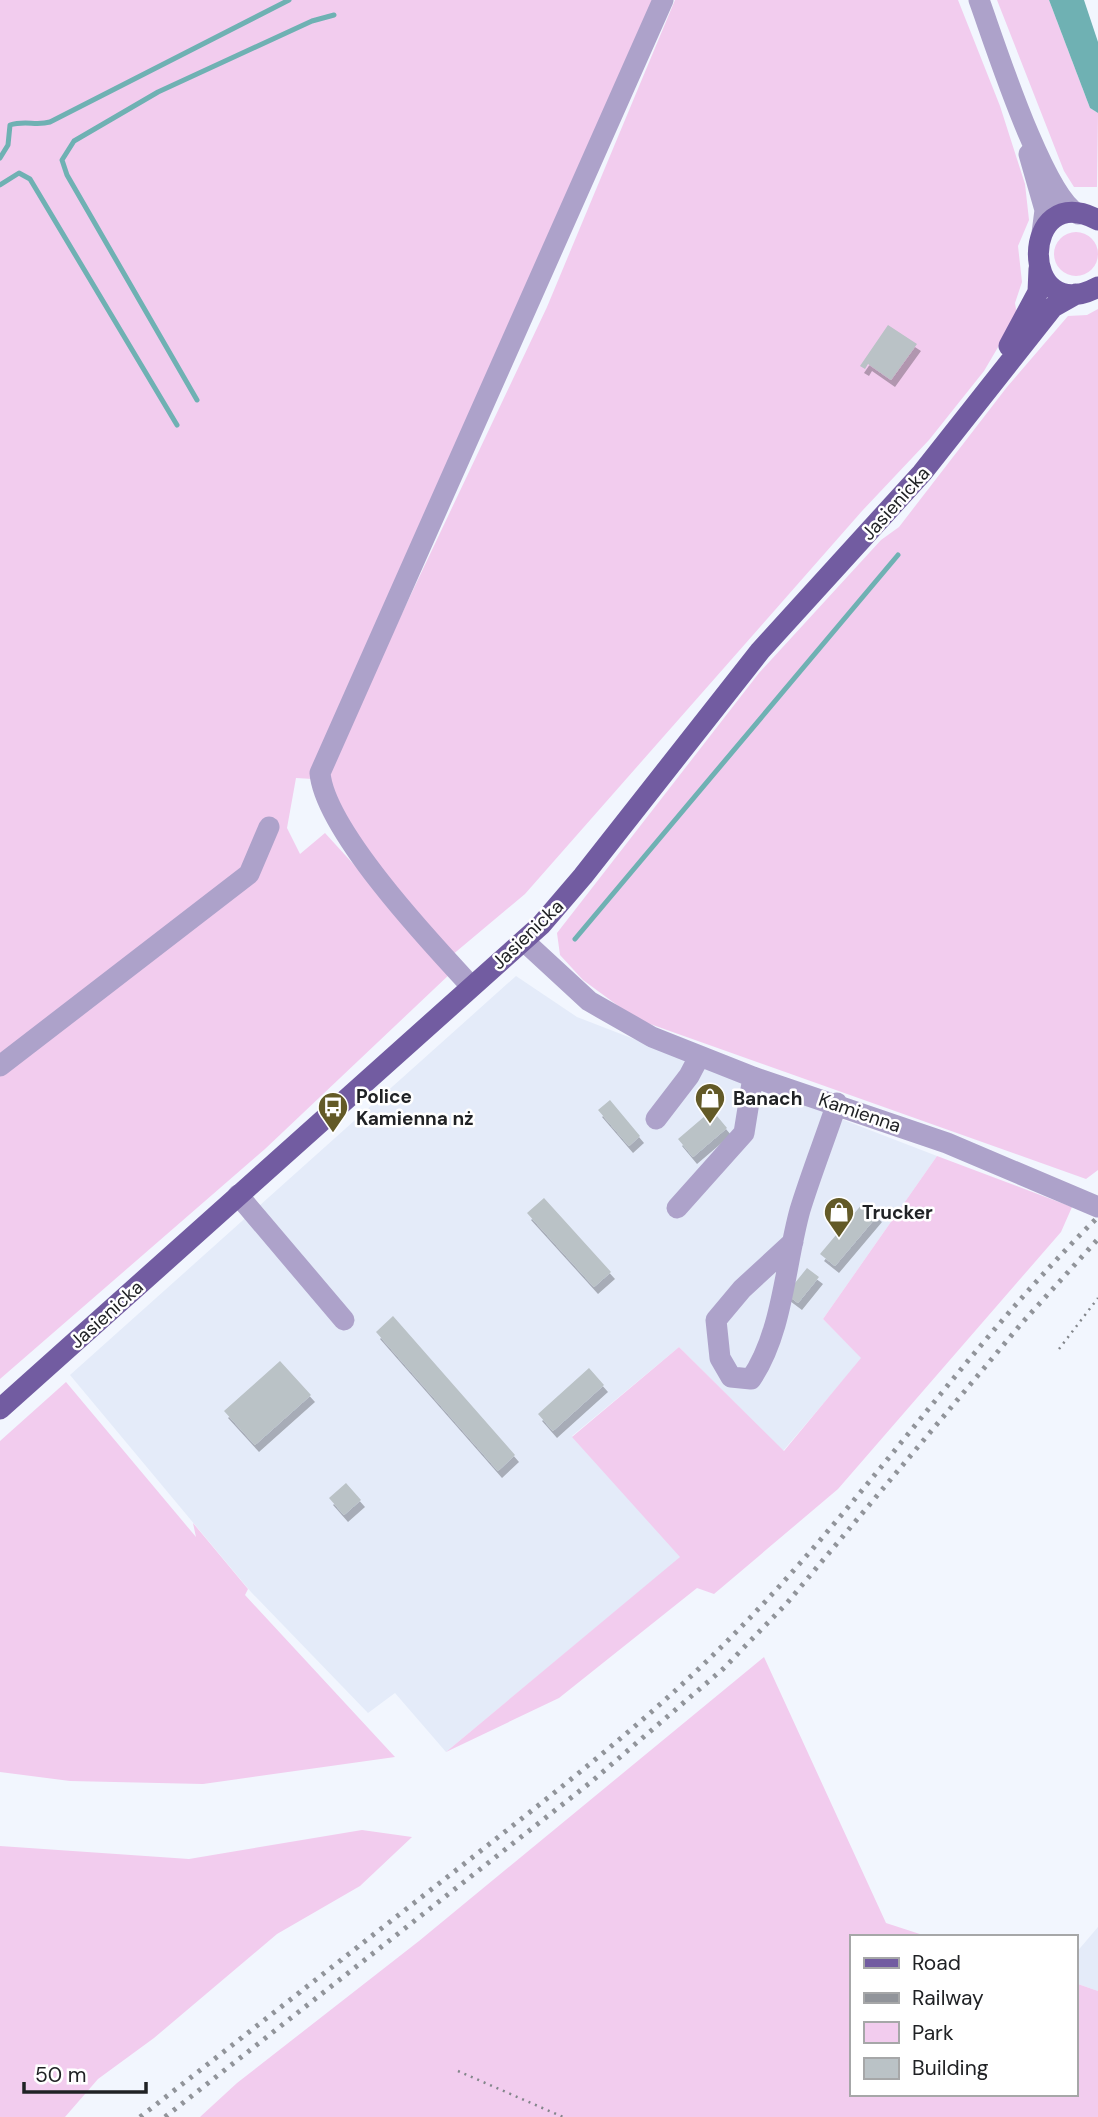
<svg xmlns="http://www.w3.org/2000/svg" width="1098" height="2117" font-family="'DM Sans',sans-serif">
  <style>
    .built { fill: #e4ebf9 }
    .green { fill: #f2ccee }
    .water { fill: #6fb1b3 }
    .lines { fill: none; stroke-linecap: round; stroke-linejoin: round }
    .stream { stroke: #6fb1b3; stroke-width: 5 }
    .building { fill: #bac2c6; filter: url(#shadow) }
    .path { stroke: #83868b; stroke-width: 2.5; stroke-dasharray: 2 5; stroke-linecap: butt }
    .minor { stroke: #ada2ca; stroke-width: 21 }
    .major { stroke: #725ca1; stroke-width: 21 }
    .rail { stroke: #91949a; stroke-width: 5; stroke-dasharray: 3.5 7; stroke-linecap: butt }
    .labels { text-anchor: middle; stroke-width: 5; stroke-linejoin: round; paint-order: stroke }
    .street-label { font-size: 19px; fill: #202225; stroke: #fff }
    .poi-label { font-size: 19px; font-weight: bold; fill: #202225; stroke: #fff; text-anchor: start }
  </style>
  <defs>
    <filter id="shadow"><feDropShadow dx="4" dy="7" stdDeviation="0" flood-color="#0004"/></filter>
  </defs>
  <rect width="100%" height="100%" fill="#f2f6fe"/>
  <path class="built" d="M516,976L577,1017L937,1156L823,1319L862,1358L783,1451L679,1347L572,1436L681,1557L446,1752L395,1693L368,1713L251,1592L70,1375Z
    M1098,1927V1991L1075,1983V1954Z"/>
  <path class="green" d="M0,0H654L313,779L296,778L287,828L300,854L325,833L452,972L265,1149L0,1379Z
    M675,0H958L1000,106L1025,184L1029,220L1018,246L1022,282L1015,303L1017,315L984,371L929,440L862,511L525,894L451,956C402,900 357,843 325,776L547,307Z
    M997,0H1049L1090,108L1098,113L1097,187H1074L1064,171Z
    M1054 254a22 22 0 1 1 44 0a22 22 0 1 1-44 0Z
    M1098,309V1170L1086,1179L636,1019L583,980L560,955L557,933L759,673L881,540L899,527L1007,387L1068,316L1087,315Z
    M937,1156L1072,1207L1061,1232L838,1489L714,1594L697,1588L559,1698L446,1752L680,1557L572,1437L679,1347L784,1451L861,1358L823,1319Z
    M66,1382L196,1537L193,1523L248,1589L245,1595L395,1757L203,1784L70,1781L0,1772V1441Z
    M764,1657L886,1923L929,1937H851V2094H1075V1983L1098,1991V2117H200L237,2083L419,1941Z
    M362,1830L412,1837L360,1886L277,1934L154,2038L98,2079L65,2117H0V1846L189,1859Z"/>
  <path class="water" d="M1049,0H1084L1098,42V113L1090,108Z"/>
  <g class="lines">
    <path class="stream" d="M0,158L8,145L10,125C25,120 36,126 50,122L289,0
      M0,185L19,173L30,179L177,425
      M197,400L67,175L62,160L74,141L158,92L312,21L334,15
      M575,939L898,555"/>
  </g>
  <path class="building" d="M888,325L917,344L891,380L868,364L865,369L860,366Z
    M610,1100L640,1136L629,1146L598,1110Z
    M712,1110L727,1128L693,1157L678,1139Z
    M544,1198L611,1272L594,1287L527,1213Z
    M863,1203L878,1215L835,1266L820,1254Z
    M807,1268L819,1277L798,1303L786,1294Z
    M393,1316L515,1455L498,1471L376,1332Z
    M280,1361L311,1395L255,1445L224,1411Z
    M589,1368L604,1385L553,1431L538,1414Z
    M346,1483L361,1500L344,1515L329,1498Z"/>
  <g class="lines">
    <path class="path" d="M1059,1349L1098,1298
      M458,2071L563,2117"/>
    <path class="minor" d="M979,0C994,41 1043,196 1078,214
      M1029,154L1045,210L1042,233
      M524,941L589,1001L652,1037L753,1077L947,1143L1098,1207
      M471,986C430,942 325,830 320,773L663,0
      M0,1066L249,874L269,827
      M656,1119L689,1076L699,1057
      M238,1195L344,1320
      M677,1208L744,1133L753,1077
      M793,1242L742,1289L716,1320L720,1358L731,1377L751,1379C783,1332 785,1264 800,1210C811,1174 825,1139 837,1103"/>
    <path class="major" d="M1098,220C1019,177 1018,330 1098,287
      M1009,346L1038,292L1039,269
      M0,1409L541,925L583,876L760,651L922,473L1053,307L1076,294"/>
    <path class="rail" d="M140,2117C248,2033 356,1948 464,1864C559,1789 656,1715 741,1627C868,1497 969,1344 1098,1217
      M165,2117L591,1782L723,1669L787,1603L1021,1324L1098,1239"/>
  </g>
  <defs>
    <g id="shop-pin" transform="scale(1.575)"><path d="M0 17L-7.5 6A9.5 9.5 0 1 1 7.5 6Z" fill="#635a27" stroke="#fff"/><path d="M-5-2.5h2.3a2.7 3.5 0 0 1 5.4 0H5L5.5 6h-11ZM-1.5-2.5h3a1.5 2.3 0 0 0-3 0Z" fill="#fff"/></g>
    <g id="bus-pin" transform="scale(1.575)"><path d="M0 17L-7.5 6A9.5 9.5 0 1 1 7.5 6Z" fill="#635a27" stroke="#fff"/><path d="M-5-6H5V4H4V6H2V4H-2V6H-4V4H-5ZM-3.5-4V0h7V-4ZM-3.5 1.2v1.5H-2V1.2ZM2 1.2v1.5H3.5V1.2Z" fill="#fff"/></g>
  </defs>
  <g fill-rule="evenodd">
    <use href="#shop-pin" x="710" y="1098"/>
    <use href="#bus-pin" x="333" y="1107"/>
    <use href="#shop-pin" x="839" y="1212"/>
  </g>
  <g class="labels">
    <g class="street-label">
      <text transform="translate(895 503) rotate(-48)" y="7">Jasienicka</text>
      <text transform="translate(527 934) rotate(-44)" y="7">Jasienicka</text>
      <text transform="translate(860 1112) rotate(19)" y="7">Kamienna</text>
      <text transform="translate(106 1314) rotate(-42)" y="7">Jasienicka</text>
    </g>
    <g class="poi-label">
      <text x="356" y="1103">Police<tspan x="356" dy="22">Kamienna nż</tspan></text>
      <text x="733" y="1105">Banach</text>
      <text x="862" y="1219">Trucker</text>
    </g>
  </g>
  <rect x="850" y="1935" width="228" height="161" fill="#ffffff" stroke="#a6a7a8" stroke-width="2"/>
  <rect x="864" y="1958" width="35" height="10" fill="#725ca1" stroke="#a6a7a8" stroke-width="2"/>
  <text x="912" y="1970" font-size="21" fill="#202225">Road</text>
  <rect x="864" y="1993" width="35" height="10" fill="#91949a" stroke="#a6a7a8" stroke-width="2"/>
  <text x="912" y="2005" font-size="21" fill="#202225">Railway</text>
  <rect x="864" y="2022" width="35" height="21" fill="#f2ccee" stroke="#a6a7a8" stroke-width="2"/>
  <text x="912" y="2040" font-size="21" fill="#202225">Park</text>
  <rect x="864" y="2058" width="35" height="21" fill="#bac2c6" stroke="#a6a7a8" stroke-width="2"/>
  <text x="912" y="2075" font-size="21" fill="#202225">Building</text>
  <path d="M24 2082v10h122v-10" fill="none" stroke="#202225" stroke-width="3.5"/>
  <text x="35" y="2082" font-size="21" fill="#202225" stroke="#ffffff" stroke-width="5" paint-order="stroke">50 m</text>
</svg>
